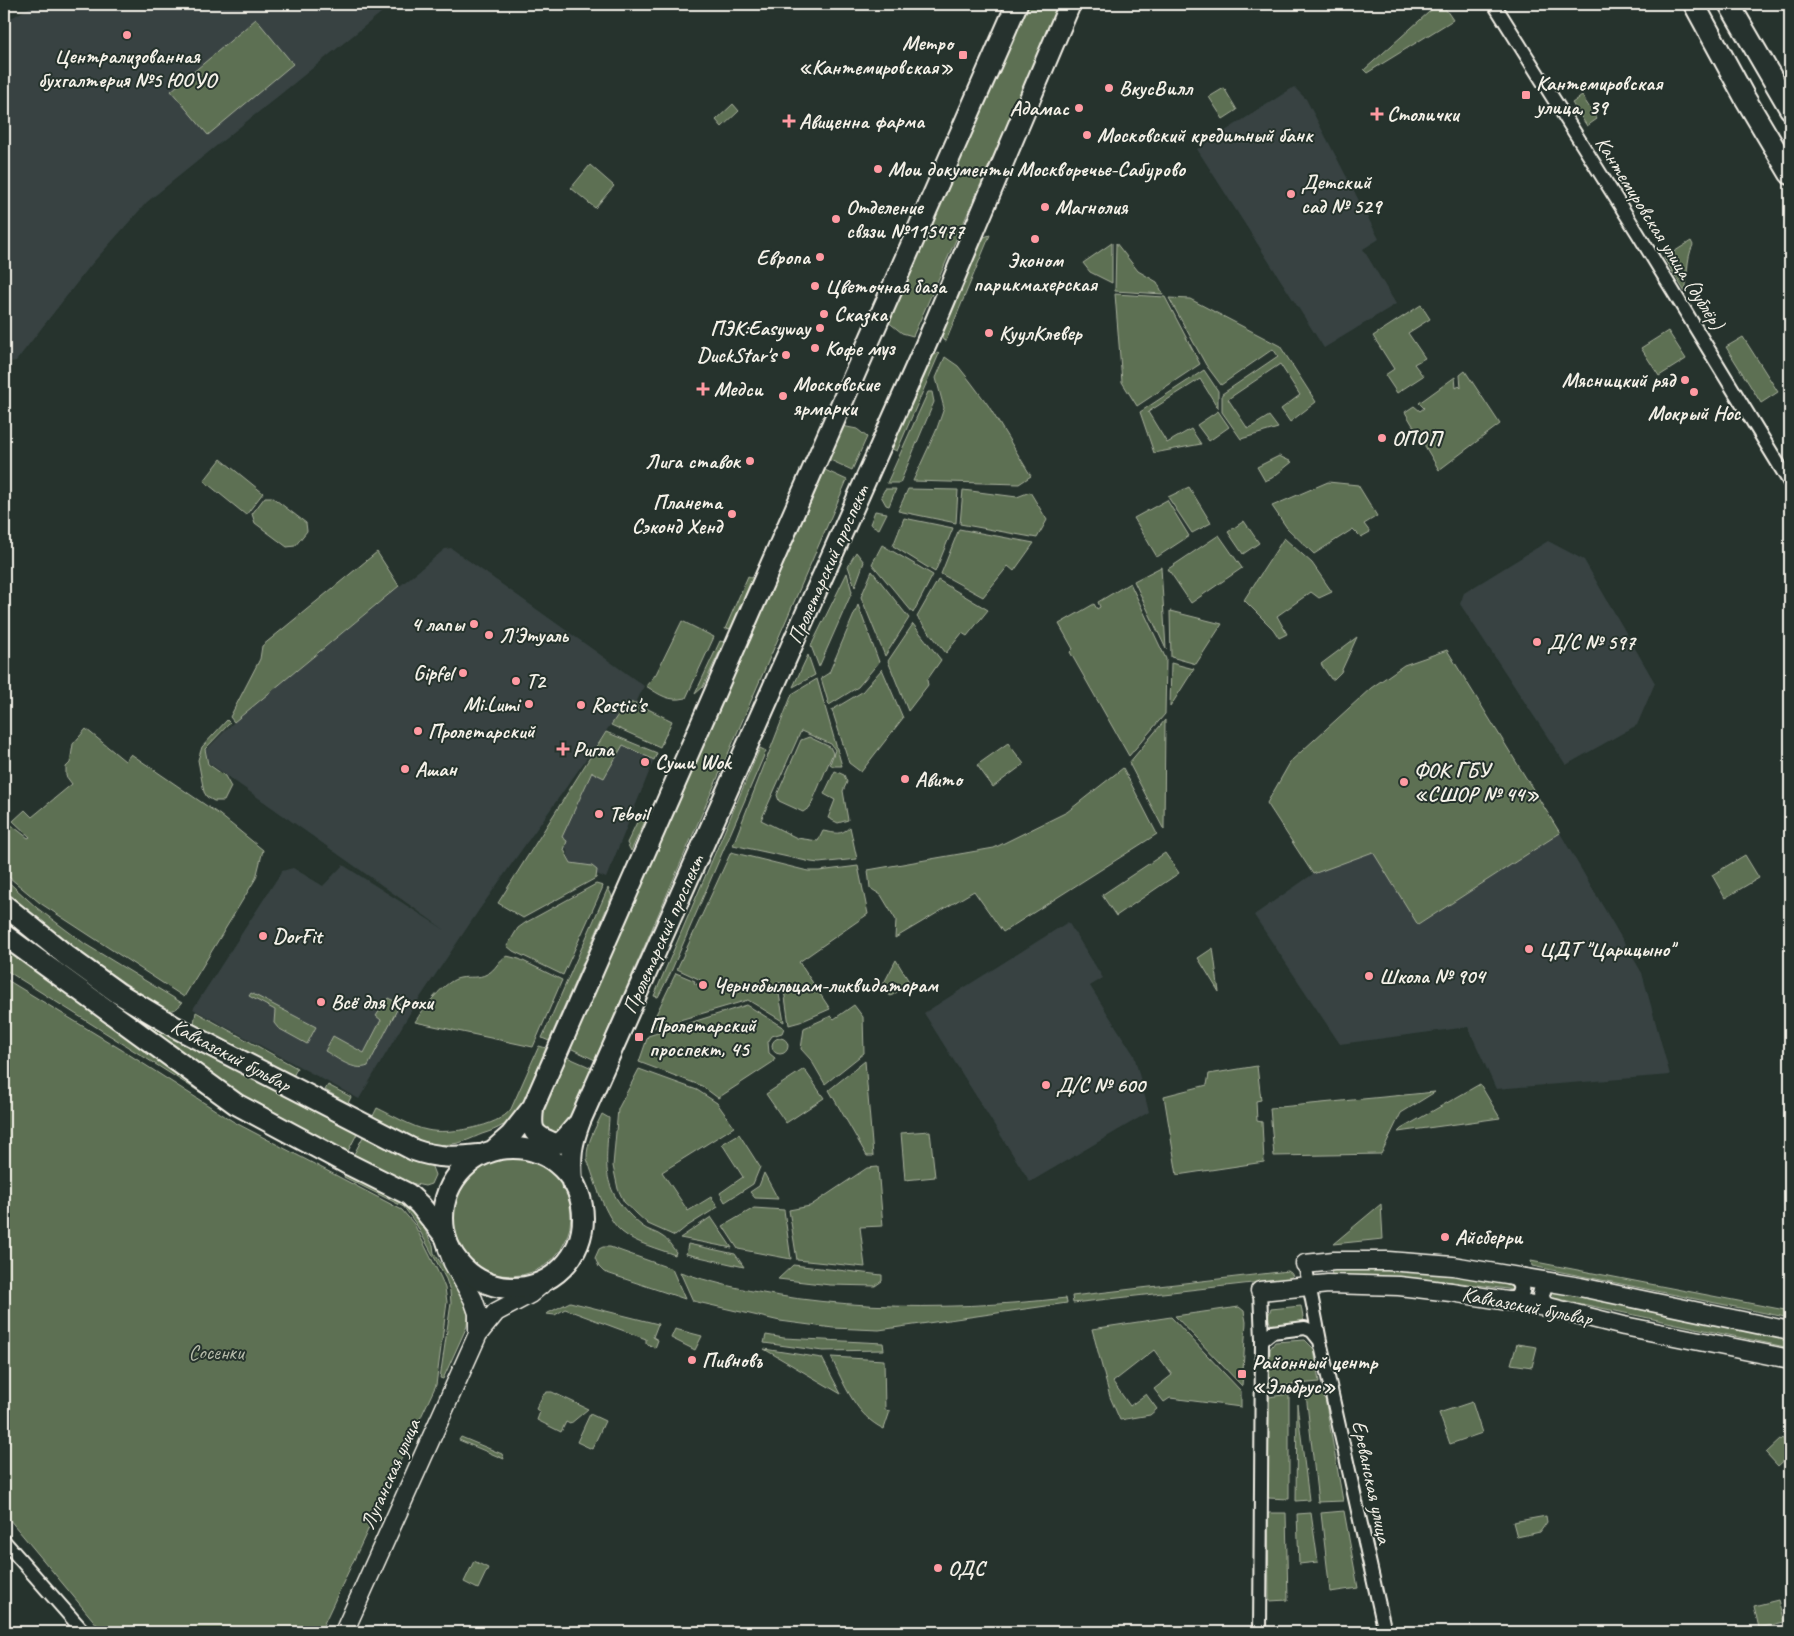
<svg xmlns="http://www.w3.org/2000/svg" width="1794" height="1636" font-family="Caveat,sans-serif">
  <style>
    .built { fill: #374242 }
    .green { fill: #5d7052; stroke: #a8b09d }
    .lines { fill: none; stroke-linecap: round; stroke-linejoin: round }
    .minor-casing { stroke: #f4f1e8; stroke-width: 16 }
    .tertiary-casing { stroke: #f4f1e8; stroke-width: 20 }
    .secondary-casing { stroke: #f4f1e8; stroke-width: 21 }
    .primary-casing { stroke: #f4f1e8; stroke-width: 24 }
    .minor { stroke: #26332d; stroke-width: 12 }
    .tertiary { stroke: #26332d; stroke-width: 16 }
    .secondary { stroke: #26332d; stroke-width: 18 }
    .primary { stroke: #26332d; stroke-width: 20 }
    .poi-dot { fill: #ff9aa2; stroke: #26332d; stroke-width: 2 }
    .labels { text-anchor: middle; stroke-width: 4; stroke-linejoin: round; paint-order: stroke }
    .poi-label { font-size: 21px; font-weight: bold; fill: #f4f1e8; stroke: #26332d; text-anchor: start }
    .street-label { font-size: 21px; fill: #f4f1e8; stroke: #26332d }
    .park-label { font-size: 21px; fill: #b8bdac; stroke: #26332d }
  </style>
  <rect width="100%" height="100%" fill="#26332d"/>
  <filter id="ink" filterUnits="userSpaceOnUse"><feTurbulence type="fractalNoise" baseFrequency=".02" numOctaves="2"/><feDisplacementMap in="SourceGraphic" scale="10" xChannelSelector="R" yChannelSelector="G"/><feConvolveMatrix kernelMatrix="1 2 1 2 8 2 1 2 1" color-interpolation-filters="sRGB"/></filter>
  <g filter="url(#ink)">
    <path class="built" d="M36,4H392L147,202L90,266L16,361L4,363V22Z
      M1294,87L1306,99L1379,239L1363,249L1396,304L1324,348L1197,149Z
      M1548,541L1584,560L1655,683L1637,725L1566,765L1460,604L1464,593Z
      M451,548L644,686L636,703H626L479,910L413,1008L359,1099L193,1009L282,871L293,868L323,886L343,865L445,930L209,763L206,750L234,722L445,549Z
      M623,745L654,760L606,878L571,863L562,837L592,772Z
      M1560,833L1642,973L1670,1075L1496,1089L1468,1027L1340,1044L1254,915L1313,874L1373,852L1419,925Z
      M1068,922L1103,978L1090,986L1134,1055L1149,1112L1030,1182L924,1013Z"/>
    <path class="green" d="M1026,4H1061L913,336L902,333L887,321Z
      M1438,4H1442L1453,20L1367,73L1364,70Z
      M256,19L293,64L208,135L171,91Z
      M1224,88L1237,110L1223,119L1209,97Z
      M1582,96L1597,119L1587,126L1572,103Z
      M733,104L739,111L722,127L716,120Z
      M590,165L614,186L595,208L571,188Z
      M990,235L946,341L943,340L941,335L982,241L984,237Z
      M1691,241L1693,245C1686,259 1688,277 1685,292L1664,258Z
      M1112,243V283L1090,272L1083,263Z
      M1116,243L1138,271L1157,282L1163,294L1115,291Z
      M1115,294L1165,297L1200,364L1137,406L1122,382Z
      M1169,298L1190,299L1280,346L1316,402L1290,422L1281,409L1300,395L1280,364L1228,399L1248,429L1269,416L1278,428L1241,439L1222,412V394L1278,356L1273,349L1221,385L1206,365Z
      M1421,305L1430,319L1408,333L1425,358L1414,364L1423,376L1397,393L1385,375L1394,369L1373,336Z
      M1668,331L1686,359L1659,376L1641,348Z
      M1743,337L1778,392L1761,403L1726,347Z
      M938,353L939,354L897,451L892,449L930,358Z
      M945,357L958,366L970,381L988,405L1031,476L1019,484L913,481L936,431L944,408L936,378Z
      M1204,370L1218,391V408L1200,379L1148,412L1167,443L1191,429L1201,444L1154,453L1140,412Z
      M1465,371L1500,424L1439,470L1405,412L1414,406L1420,411L1424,408L1419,403L1455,377L1456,388L1459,386L1461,388L1460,375Z
      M928,392H932L934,402L900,483H887Z
      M1218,411L1229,427L1209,441L1197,425Z
      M842,426L857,429L867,437L852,470L828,459Z
      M1279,456L1292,462L1272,478L1265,481L1257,467Z
      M221,459L263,493L246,515L204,481Z
      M825,470L847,480L595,1060L570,1048Z
      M1328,482L1358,485L1377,516L1364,524L1370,532L1361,537L1353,529L1314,554L1287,528L1272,506Z
      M1189,487L1211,523L1192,533L1168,497Z
      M885,489H896L889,506L886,505L881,496Z
      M908,489L958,490L956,523L898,511Z
      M963,490L1017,497L1030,492L1047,520L1037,538L960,524Z
      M265,497H272L306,523L307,531L295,546L287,547L255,523L252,514Z
      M1167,500L1189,536L1157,557L1134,518Z
      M875,511L887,513L879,529L870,524Z
      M904,518L953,528L935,572L893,546Z
      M1244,521L1259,543L1243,554L1228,532Z
      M959,529L1034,543L1014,571L1008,566L983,597L941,574Z
      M1219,535L1242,568L1191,603L1168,569Z
      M1284,538L1312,563L1332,592L1319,598L1311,592L1277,616L1287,634L1279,638L1273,629L1244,600Z
      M882,545L933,575L913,613L872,564Z
      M377,552L399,586L234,722L230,717L260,659L262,646Z
      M856,552L864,562L855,587L848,566Z
      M1161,567L1166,649L1134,581Z
      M872,571L909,618L885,656L861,597Z
      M847,573L852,592L819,667L811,646Z
      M748,576L755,579L734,628L725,629Z
      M938,580L988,610L967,636L962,633L946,653L917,617Z
      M1130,583L1166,659L1165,714L1129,756L1070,652L1073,649L1059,624L1094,604L1097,609L1100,607L1098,602Z
      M858,605L879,662L858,687L829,705L821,678L829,673Z
      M1170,611L1222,624L1196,664L1171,657Z
      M682,621L714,637L686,698C669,702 660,695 646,686L656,674Z
      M913,624L941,660L927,680L928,685L908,711L888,661Z
      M1357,637L1341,672L1334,679H1331L1321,664Z
      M720,641L724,642L703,687L695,694Z
      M1447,650L1560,833L1418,925L1373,852L1313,874L1267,803L1291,761L1371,688L1404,665Z
      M808,655L815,675L793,687Z
      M1171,663L1194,669L1170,707Z
      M882,669L903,718L861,772L849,763L832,710L862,692Z
      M817,679L842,766H833L830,764L835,750L831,744L801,731L761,820L797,838L818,841L823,831C836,833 840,836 850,827L857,859L819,863L811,862L733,845L792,694Z
      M626,703H636L672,721L660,747L611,725Z
      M227,720L230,723L205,749L208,764L225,776L231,787L224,801H214L207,797L204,792L198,760L202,747Z
      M1165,720L1164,830L1129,763Z
      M86,729L125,761L131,754L220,815L263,850L256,878L184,997L40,903L4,873V830L10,824L28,838L30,837L13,821L25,810L32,817L72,784L66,776V767L70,763L73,744Z
      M606,732L657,753L654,760L623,745L604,778L592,772L562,837L567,841L564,850L571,863L592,866L597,870L596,878L523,918L498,903Z
      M809,737L830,747L833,753L810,807L803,812L779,801L777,795L801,740Z
      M1008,743L1024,764L993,787L977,765Z
      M760,748L766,751L670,974L658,997L654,996Z
      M1123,768L1157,834L1003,932L974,891L895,938L896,920L881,895L870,888L868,870L994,848L1067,812Z
      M835,771L844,775L847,782L843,791L848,820L838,823L828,818L835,800L824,794Z
      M646,819L631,851L627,843L638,820Z
      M731,852L808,871H819L858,866L868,914L799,962L830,1009L800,1022L789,1025L783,983H777L784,1022L748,1000L649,1029L676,973L695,981L694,983L701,986L703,981L677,969Z
      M1165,853L1179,873L1116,916L1102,895Z
      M1745,855L1759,878L1725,898L1712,875Z
      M4,878L37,908L85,944L182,1003C176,1010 174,1011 165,1010L92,961L4,890Z
      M596,884L603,886L602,889L563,975L513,951L507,946L518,928L525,923Z
      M608,888L612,896L549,1041L542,1038Z
      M4,923L109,1003L154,1024L358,1132L347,1153L240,1098L56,966L4,925Z
      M4,943L233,1113L4,969Z
      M1213,948L1219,992L1198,958Z
      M507,956L519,959L562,980L533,1047L415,1022C423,1009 445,980 460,978C470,976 478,979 487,974C496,970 498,960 507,956Z
      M896,960L910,983L891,996L878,988L884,983Z
      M4,978L122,1050L234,1122L402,1210L414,1224L441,1278L445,1288L447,1302L436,1385L320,1632H103L4,1513Z
      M251,993L316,1027L307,1044L278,1028L274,1023L275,1010L249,996Z
      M388,998L400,1004L368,1066C354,1072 337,1058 325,1051L333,1036L364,1053L381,1020L376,1016Z
      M747,1005L784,1028L782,1033L772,1036L768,1042L769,1053L775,1058L773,1062L718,1098L702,1086L639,1062L648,1036Z
      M854,1005L863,1017L864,1053L825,1084L811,1060L801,1049L804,1028L831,1016L834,1019Z
      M196,1012L297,1068L292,1079L196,1027L194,1023Z
      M772 1046a8 8 0 1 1 16 0a8 8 0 1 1-16 0Z
      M539,1046L546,1048L520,1109C511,1123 498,1129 482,1134C472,1138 463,1143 452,1144C423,1148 397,1130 372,1118L377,1108C390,1114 414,1128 427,1130C447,1135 499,1127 511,1109Z
      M567,1057L592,1068L562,1134L559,1138L538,1126Z
      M865,1061L873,1156H867L829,1090Z
      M1257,1066L1261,1100L1256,1101L1257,1121L1262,1122L1264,1162L1177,1175L1164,1096L1207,1085L1209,1074Z
      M639,1069L697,1090L717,1103L734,1127L662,1172L688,1211L711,1197L718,1207L686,1227L675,1236L648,1224L624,1202L618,1189L613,1166L618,1109Z
      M804,1069L824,1098L786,1123L766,1094Z
      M1480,1084L1500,1118L1398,1132L1401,1129Z
      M328,1085L351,1097L348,1103L325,1090Z
      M1435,1092L1401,1113L1381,1154L1274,1156L1270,1108Z
      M602,1114L609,1118C606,1169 599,1190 642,1226C648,1231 657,1232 663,1237C668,1240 672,1247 676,1252L675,1255C659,1249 635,1243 622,1232C604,1217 595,1180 587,1159C586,1143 596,1127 602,1114Z
      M930,1131L935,1177L905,1180L901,1133Z
      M739,1134L760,1167L753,1184L725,1202L720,1193L743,1177L722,1144Z
      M364,1135L427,1163L432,1167L435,1175L431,1184L425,1186L410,1183L353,1156Z
      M451 1216a60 60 0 1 1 120 0a60 60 0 1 1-120 0Z
      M878,1167L883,1226L860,1227L865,1267L797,1260L789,1210L810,1206L867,1168Z
      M346,1172L404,1202L420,1221L433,1245L434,1253L461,1292L468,1315L467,1326L443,1379L440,1378L451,1303L450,1291L446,1279L416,1224L404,1207L344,1177Z
      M764,1173L778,1199L755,1198L750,1192L759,1186Z
      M1381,1204L1383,1239L1333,1244Z
      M754,1208L784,1210L791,1259L738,1249L723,1226Z
      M711,1217L732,1248L680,1238Z
      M688,1244L735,1254L744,1267L686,1254Z
      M603,1247H610L672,1269L685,1299L604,1272L599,1267L595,1258L599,1249Z
      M1531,1261L1790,1311V1318L1532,1266Z
      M793,1265L882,1275V1281L875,1286L830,1285L778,1279Z
      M1331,1269L1424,1270L1516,1283L1515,1290C1454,1282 1393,1273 1332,1276Z
      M1288,1271L1291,1273L1293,1276L1288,1279L1073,1303L1072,1296Z
      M680,1272C799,1312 943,1312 1066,1298L1067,1303L879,1330L833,1328L780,1321L693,1301Z
      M1552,1290L1790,1339V1348L1554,1298L1551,1293Z
      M570,1302L658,1324L653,1337L658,1340L655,1348L646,1343V1339L565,1309L555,1315L546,1314Z
      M1301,1306L1304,1323L1274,1327C1268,1322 1267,1317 1271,1309Z
      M1239,1307L1244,1311L1246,1322L1242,1386L1175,1316Z
      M1171,1317L1241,1391V1407L1170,1398L1164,1402L1154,1389L1172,1375L1154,1350L1113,1382L1130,1406L1146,1394L1157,1409L1150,1415L1120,1420L1110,1397L1092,1329Z
      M675,1329L702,1336L695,1350L671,1338Z
      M766,1335L784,1338L883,1343L884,1350L823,1351L764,1343Z
      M1305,1340L1314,1349L1319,1382L1269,1387L1270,1349L1275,1342Z
      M1517,1344L1537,1347L1532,1367L1511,1364Z
      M764,1349L822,1358L841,1394Z
      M831,1357L884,1360L885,1410L890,1411L884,1429C856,1416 844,1384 831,1357Z
      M547,1392H552L588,1409L570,1424L566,1422L561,1432L537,1420L540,1412L536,1409L543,1395Z
      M1324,1393L1343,1501L1318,1502L1306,1394Z
      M1289,1394V1499L1268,1498L1269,1397Z
      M1472,1402L1482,1433L1450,1444L1439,1413Z
      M1297,1404L1309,1500L1296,1501Z
      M590,1414L605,1421L592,1449L577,1442Z
      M461,1437L502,1454L504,1459L459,1440Z
      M1782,1438L1790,1447V1455L1778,1466L1766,1453Z
      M1344,1511L1358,1588L1330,1592L1321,1513Z
      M1268,1513H1286L1288,1600L1269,1601Z
      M1311,1513L1318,1562L1299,1564L1297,1514Z
      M1546,1516L1547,1522L1540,1532L1517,1537L1513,1522Z
      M474,1561L488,1568L478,1589L464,1582Z
      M1778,1600L1784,1622L1759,1628L1754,1606Z"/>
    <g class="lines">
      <g class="minor-casing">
        <path id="minor" d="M1494,4L1637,232L1790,483
          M1305,1264L1320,1341L1385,1632
          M1260,1291L1262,1340L1260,1632
          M1262,1340L1272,1332L1305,1328L1312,1331L1320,1341
          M4,1541L84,1632"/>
      </g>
      <g class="tertiary-casing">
        <path id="tertiary" d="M1507,1301L1516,1299C1525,1291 1522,1279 1510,1276
          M1552,1308C1540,1305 1538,1293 1546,1284L1555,1282"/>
      </g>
      <g class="secondary-casing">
        <path id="secondary" d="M448,1249L453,1263L473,1299L478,1313V1334
          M1305,1264L1334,1261H1388L1453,1266L1580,1287L1790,1331
          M1260,1291L1328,1284L1399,1286L1451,1292L1552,1308L1624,1326L1790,1359
          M344,1632L478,1334L496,1312L530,1294L542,1284"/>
      </g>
      <g class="primary-casing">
        <path id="primary" d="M1694,4L1745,98L1790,174
          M1729,4L1790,109
          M4,905L67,956L118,993L175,1027L414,1150C436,1158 456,1158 479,1155
          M4,935L236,1104L346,1163L408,1194L420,1205L444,1235
          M533,1107C532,1124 529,1132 546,1140C551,1142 555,1145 561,1142C567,1138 572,1130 577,1125
          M443 1218a70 70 0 1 1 140 0a70 70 0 1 1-140 0Z
          M494,1150L511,1135L533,1107L1017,4
          M572,1182C570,1156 571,1145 580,1121L927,342L1070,4"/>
      </g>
      <use href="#minor" class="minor"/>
      <use href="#tertiary" class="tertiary"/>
      <use href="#secondary" class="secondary"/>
      <use href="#primary" class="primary"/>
    </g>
  </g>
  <g class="poi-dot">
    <circle cx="127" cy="35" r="5"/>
    <rect x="958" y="50" width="10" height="10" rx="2.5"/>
    <circle cx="1109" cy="88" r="5"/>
    <rect x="1521" y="90" width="10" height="10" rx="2.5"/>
    <circle cx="1079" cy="108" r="5"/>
    <path d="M1374.5 106.5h5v5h5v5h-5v5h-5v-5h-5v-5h5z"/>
    <path d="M786.5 113.5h5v5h5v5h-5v5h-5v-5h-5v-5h5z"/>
    <circle cx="1087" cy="135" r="5"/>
    <circle cx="878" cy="169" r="5"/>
    <circle cx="1291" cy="194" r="5"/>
    <circle cx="1045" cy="207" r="5"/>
    <circle cx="836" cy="219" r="5"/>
    <circle cx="1035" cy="239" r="5"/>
    <circle cx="820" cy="257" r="5"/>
    <circle cx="815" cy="286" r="5"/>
    <circle cx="824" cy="314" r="5"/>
    <circle cx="820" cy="328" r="5"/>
    <circle cx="989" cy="333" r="5"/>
    <circle cx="815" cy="348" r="5"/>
    <circle cx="786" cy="355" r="5"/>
    <circle cx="1685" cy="380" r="5"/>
    <path d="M700.5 381.5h5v5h5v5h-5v5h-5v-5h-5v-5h5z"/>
    <circle cx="1694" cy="392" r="5"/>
    <circle cx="783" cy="396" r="5"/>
    <circle cx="1382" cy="438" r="5"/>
    <circle cx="750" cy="461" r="5"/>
    <circle cx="732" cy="514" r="5"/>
    <circle cx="474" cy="624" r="5"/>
    <circle cx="489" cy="635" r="5"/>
    <circle cx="1537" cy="642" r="5"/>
    <circle cx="463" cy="673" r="5"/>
    <circle cx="516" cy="681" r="5"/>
    <circle cx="529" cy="704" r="5"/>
    <circle cx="581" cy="705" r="5"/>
    <circle cx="418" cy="731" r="5"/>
    <path d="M560.5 741.5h5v5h5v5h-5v5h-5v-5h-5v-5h5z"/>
    <circle cx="645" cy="762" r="5"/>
    <circle cx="405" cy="769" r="5"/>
    <circle cx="905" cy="779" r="5"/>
    <circle cx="1404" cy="782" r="5"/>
    <circle cx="599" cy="814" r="5"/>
    <circle cx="263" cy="936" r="5"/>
    <circle cx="1529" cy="949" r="5"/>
    <circle cx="1369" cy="976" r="5"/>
    <circle cx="703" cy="985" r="5"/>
    <circle cx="321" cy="1002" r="5"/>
    <rect x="634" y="1032" width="10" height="10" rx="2.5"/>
    <circle cx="1046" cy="1085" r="5"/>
    <circle cx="1445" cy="1237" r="5"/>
    <circle cx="692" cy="1360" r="5"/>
    <rect x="1237" y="1369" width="10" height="10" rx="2.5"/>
    <circle cx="938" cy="1568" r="5"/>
  </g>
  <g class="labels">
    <g class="poi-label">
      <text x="953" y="50" text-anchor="end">Метро<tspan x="953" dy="24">«Кантемировская»</tspan></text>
      <text x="127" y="63" text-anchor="middle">Централизованная<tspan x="127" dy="24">бухгалтерия №5 ЮОУО</tspan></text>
      <text x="1536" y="90">Кантемировская<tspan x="1536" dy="24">улица, 39</tspan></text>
      <text x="1119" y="95">ВкусВилл</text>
      <text x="1069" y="115" text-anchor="end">Адамас</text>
      <text x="1387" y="121">Столички</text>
      <text x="799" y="128">Авиценна фарма</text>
      <text x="1097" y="142">Московский кредитный банк</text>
      <text x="888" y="176">Мои документы Москворечье-Сабурово</text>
      <text x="1301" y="189">Детский<tspan x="1301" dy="24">сад № 529</tspan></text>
      <text x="846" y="214">Отделение<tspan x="846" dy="24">связи №115477</tspan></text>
      <text x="1055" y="214">Магнолия</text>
      <text x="810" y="264" text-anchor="end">Европа</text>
      <text x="1035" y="267" text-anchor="middle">Эконом<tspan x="1035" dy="24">парикмахерская</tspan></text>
      <text x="825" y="293">Цветочная база</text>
      <text x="834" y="321">Сказка</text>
      <text x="810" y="335" text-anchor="end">ПЭК:Easyway</text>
      <text x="999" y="340">КуулКлевер</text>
      <text x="825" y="355">Кофе муз</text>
      <text x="776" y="362" text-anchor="end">DuckStar's</text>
      <text x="1675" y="387" text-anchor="end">Мясницкий ряд</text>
      <text x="793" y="391">Московские<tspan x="793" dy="24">ярмарки</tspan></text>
      <text x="714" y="396">Медси</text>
      <text x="1694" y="420" text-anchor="middle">Мокрый Нос</text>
      <text x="1392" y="445">ОПОП</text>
      <text x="740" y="468" text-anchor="end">Лига ставок</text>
      <text x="722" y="509" text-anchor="end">Планета<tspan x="722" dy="24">Сэконд Хенд</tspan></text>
      <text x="464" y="631" text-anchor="end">4 лапы</text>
      <text x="499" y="642">Л'Этуаль</text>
      <text x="1547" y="649">Д/C № 597</text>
      <text x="453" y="680" text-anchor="end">Gipfel</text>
      <text x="526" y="688">T2</text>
      <text x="519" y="711" text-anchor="end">Mi.Lumi</text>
      <text x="591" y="712">Rostic's</text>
      <text x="428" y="738">Пролетарский</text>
      <text x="573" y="756">Ригла</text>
      <text x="655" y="769">Суши Wok</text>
      <text x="415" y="776">Ашан</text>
      <text x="1414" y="777">ФОК ГБУ<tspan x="1414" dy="24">«СШОР № 44»</tspan></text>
      <text x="915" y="786">Авито</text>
      <text x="609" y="821">Teboil</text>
      <text x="273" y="943">DorFit</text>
      <text x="1539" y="956">ЦДТ "Царицыно"</text>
      <text x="1379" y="983">Школа № 904</text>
      <text x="713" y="992">Чернобыльцам-ликвидаторам</text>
      <text x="331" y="1009">Всё для Крохи</text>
      <text x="649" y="1032">Пролетарский<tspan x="649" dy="24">проспект, 45</tspan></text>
      <text x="1056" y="1092">Д/C № 600</text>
      <text x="1455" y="1244">Айсберри</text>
      <text x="702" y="1367">Пивновъ</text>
      <text x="1252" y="1369">Районный центр<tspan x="1252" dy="24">«Эльбрус»</tspan></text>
      <text x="948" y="1575">ОДС</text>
    </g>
    <g class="street-label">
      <text transform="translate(1660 233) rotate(58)" y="7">Кантемировская улица (дублёр)</text>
      <text transform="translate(828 564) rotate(-66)" y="7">Пролетарский проспект</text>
      <text transform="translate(663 934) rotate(-66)" y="7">Пролетарский проспект</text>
      <text transform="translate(231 1055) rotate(28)" y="7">Кавказский бульвар</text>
      <text transform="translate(1527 1306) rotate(11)" y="7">Кавказский бульвар</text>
      <text transform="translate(390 1474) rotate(-66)" y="7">Луганская улица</text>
      <text transform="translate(1372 1482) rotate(78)" y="7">Ереванская улица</text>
    </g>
    <g class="park-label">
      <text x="216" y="1359">Сосенки</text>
    </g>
  </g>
  <rect width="1794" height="1636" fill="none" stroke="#26332d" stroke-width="20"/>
  <rect x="10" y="10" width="1774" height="1616" fill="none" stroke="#f4f1e8" stroke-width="2" filter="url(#ink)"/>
</svg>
